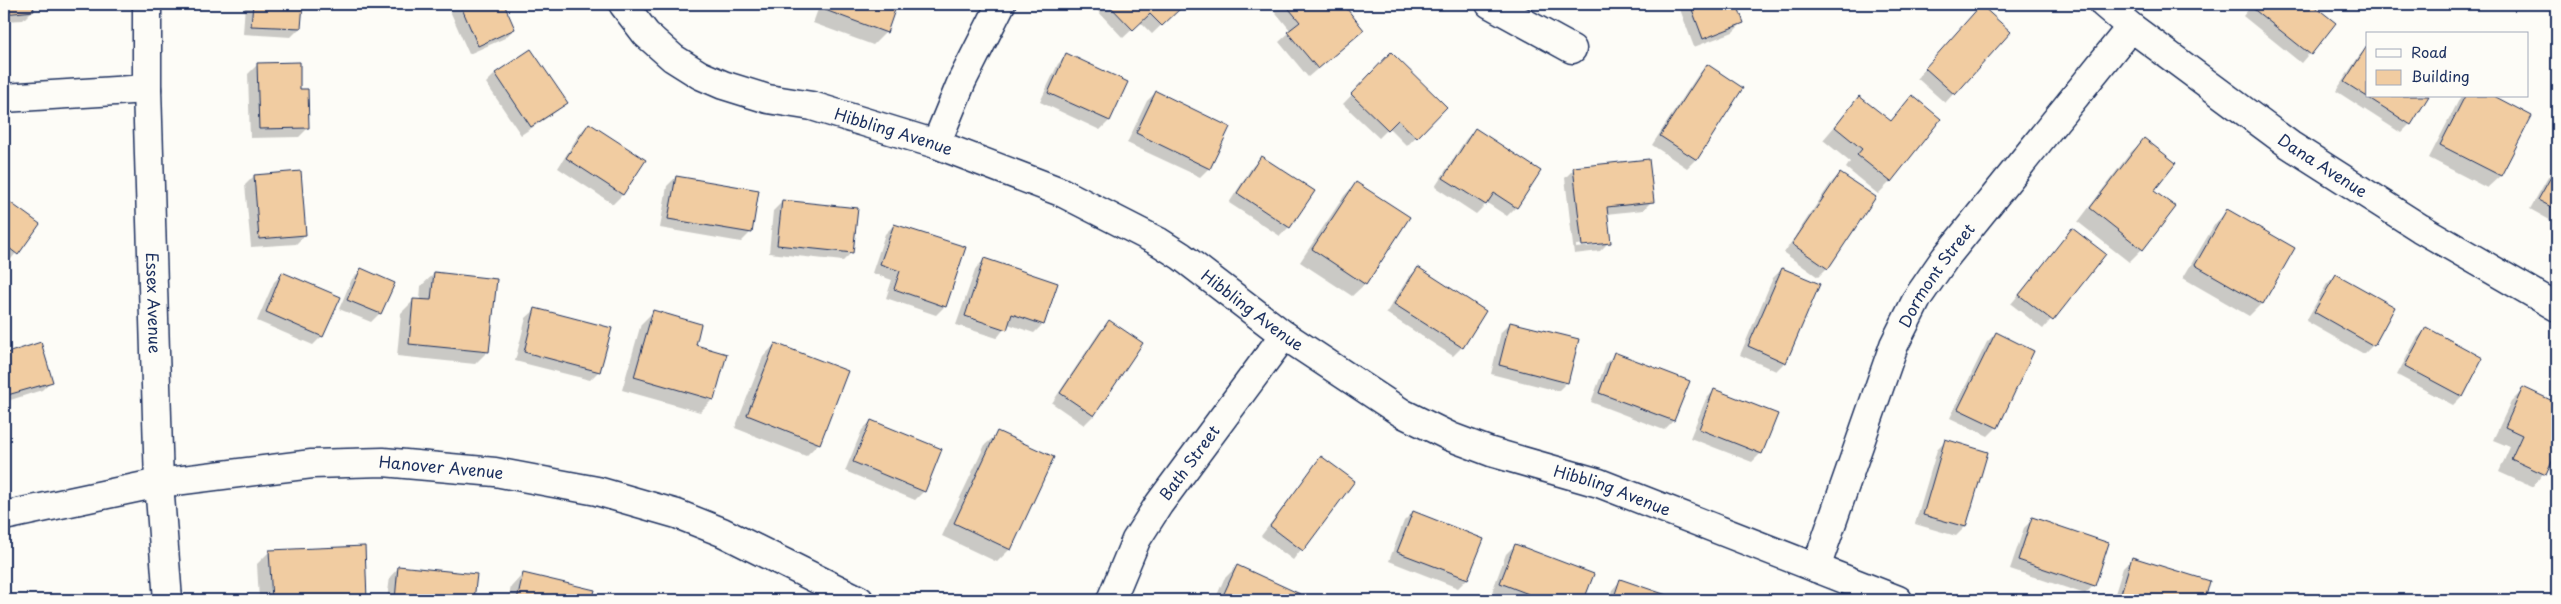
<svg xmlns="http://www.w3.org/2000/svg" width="2561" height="604" font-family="'Playpen Sans',sans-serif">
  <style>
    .shadow { fill: #0003; fill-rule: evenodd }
    .building { fill: #f1cca1; stroke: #1b2f5e }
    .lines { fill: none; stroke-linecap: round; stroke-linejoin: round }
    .minor-casing { stroke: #1b2f5e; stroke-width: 31 }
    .tertiary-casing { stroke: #1b2f5e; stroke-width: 31 }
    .minor { stroke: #fdfcf7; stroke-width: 28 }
    .tertiary { stroke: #fdfcf7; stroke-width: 28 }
    .labels { text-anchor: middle; stroke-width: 4.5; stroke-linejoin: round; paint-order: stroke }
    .street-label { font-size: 16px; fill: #1b2f5e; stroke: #fdfcf7 }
  </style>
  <rect width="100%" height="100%" fill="#fdfcf7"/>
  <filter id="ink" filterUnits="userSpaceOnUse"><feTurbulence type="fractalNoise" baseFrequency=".02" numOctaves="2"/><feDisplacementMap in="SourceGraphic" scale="10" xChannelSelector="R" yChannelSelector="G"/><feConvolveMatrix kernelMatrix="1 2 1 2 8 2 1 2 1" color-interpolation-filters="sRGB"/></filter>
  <g filter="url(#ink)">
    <path class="shadow" d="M4,4H32V11L23,20L4,21Z
      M245,4H301L300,28L291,37L243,34Z
      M447,4H503L514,29L505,38L469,54Z
      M820,4H896L886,32L873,45L813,23Z
      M1099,4H1175L1179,8L1152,34L1140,22L1123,38L1095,8Z
      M1276,4H1341L1363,30L1308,77L1279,42L1291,31L1272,8Z
      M1678,4H1735L1742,23L1733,32L1694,47Z
      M2253,4H2310L2335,23L2301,63L2243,16Z
      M1972,16L2009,32L1945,103L1917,78Z
      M2367,48V96L2410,124L2401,133L2336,91L2359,56Z
      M531,50L566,102L557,111L521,135L486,83L495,74Z
      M1391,54L1445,107L1407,146L1389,128L1379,138L1343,104Z
      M1067,55L1109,121L1100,130L1040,102L1058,64Z
      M257,65L308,128L299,137L250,138L248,74Z
      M1707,66L1696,159L1687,168L1652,145L1698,75Z
      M1156,92L1209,168L1200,177L1127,143L1147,101Z
      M2461,96H2492L2530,116L2500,176L2487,188L2429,158Z
      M1912,97L1891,181L1878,194L1846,168L1850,162L1823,140L1859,98L1890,122Z
      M589,124L644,160L622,195L613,204L558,168L580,133Z
      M1475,130L1516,207L1507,216L1487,203L1476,214L1435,187L1466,139Z
      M2144,140L2153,191L2142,249L2129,262L2078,222L2131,152Z
      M1261,158L1289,227L1280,236L1229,203L1252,167Z
      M2557,166V224L2530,209L2551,172Z
      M1574,169L1652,201L1643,210L1606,214L1609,242L1600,251L1574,254L1565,178ZM1601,243V245L1576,248V245Z
      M1840,174L1827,268L1818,277L1784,253L1831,183Z
      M254,176L305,235L296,244L251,247L245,185Z
      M676,177L757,191L750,233L741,242L660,228L667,186Z
      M1356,183L1365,284L1352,296L1300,262L1344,196Z
      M4,199L38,225L8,263L4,260Z
      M782,202L852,252L843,261L769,253L773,211Z
      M2227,211L2262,303L2249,316L2183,278L2215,224Z
      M894,225L945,306L936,315L886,298L892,280L872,273L885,234Z
      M2072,230L2104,255L2043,329L2011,304Z
      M985,259L1043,324L1034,333L1008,324L997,338L956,325L976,268Z
      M1418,268L1484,312L1462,347L1453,356L1386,313L1409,277Z
      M1782,269L1785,362L1776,371L1740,355L1773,278Z
      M361,270L380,313L371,322L339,309L352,279Z
      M283,273L322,336L313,345L257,321L274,282Z
      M434,274L488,351L475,364L397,356L401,313L414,300H420L421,286Z
      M2336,275L2373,345L2364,354L2306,321L2327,284Z
      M536,309L599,371L590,380L515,361L526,318Z
      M654,311L694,346L713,399L700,412L622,390L641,324Z
      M1109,322L1141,343L1093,416L1084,425L1052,403L1100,331Z
      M1510,323L1567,382L1558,391L1491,374L1501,332Z
      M2426,329L2462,396L2453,405L2397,375L2417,338Z
      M1996,333L1997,427L1988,436L1950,418L1987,342Z
      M40,344L51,381L42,390L4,402V355Z
      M775,344L819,443L806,456L735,428L763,357Z
      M1615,354L1688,382L1673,421L1664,430L1591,402L1606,363Z
      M2524,389L2557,404V474L2547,469L2532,487L2499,472L2510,447L2493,440L2511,402Z
      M1715,390L1761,453L1752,462L1690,438L1706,399Z
      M871,421L924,491L915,500L845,471L862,430Z
      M998,433L1010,549L997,562L942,536L985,445Z
      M1946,441L1965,527L1956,536L1915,524L1937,450Z
      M1321,458L1353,481L1293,560L1261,536Z
      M1413,512L1483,540L1467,579L1458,588L1389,561L1404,521Z
      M2033,519L2094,585L2085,594L2010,569L2024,528Z
      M1515,545L1593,575L1583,600H1513L1492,592L1506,554Z
      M363,547L366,600H259L257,564L270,551Z
      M2132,559L2209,582L2203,600H2113L2123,568Z
      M1237,566L1298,595L1296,600H1215L1224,579Z
      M399,567L476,576L473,600H387L390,577Z
      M523,574L593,591L591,600H508L511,587Z
      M1621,580L1677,600H1608L1612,590Z"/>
    <path class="building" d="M4,4H33L34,11L4,14Z
      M253,4H303L301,28L251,26Z
      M460,4H504L515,29L478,46Z
      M827,4H897L887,33L825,10Z
      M1108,4H1177L1181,8L1162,26L1150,14L1133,30Z
      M1285,4H1343L1364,30L1318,69L1287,32L1300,22Z
      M1690,4H1737L1744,23L1703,39Z
      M2253,4H2312L2336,23L2311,55L2251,7Z
      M1981,5L2011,32L1955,95L1925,68Z
      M2367,46V96H2429L2411,125L2344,82Z
      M531,49L568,103L531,127L495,73Z
      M1391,52L1447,107L1417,138L1398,120L1388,130L1351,94Z
      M1066,53L1128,82L1110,121L1048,93Z
      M300,62V89H308L309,128L259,129L257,63Z
      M1707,64L1743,88L1697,160L1660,136Z
      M1156,91L1230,127L1210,169L1136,133Z
      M1912,95L1941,119L1891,182L1857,155L1862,149L1835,127L1859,96L1891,121Z
      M2465,96H2494L2532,116L2501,176L2440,145Z
      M589,123L646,160L623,195L566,158Z
      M1475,128L1541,171L1517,208L1494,193L1486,205L1443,178Z
      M2144,138L2176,163L2154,191L2176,207L2143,250L2090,208Z
      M1261,156L1315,191L1290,228L1237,193Z
      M1649,159L1654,202L1607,207L1611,243L1582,246L1573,167Z
      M2557,166V210L2538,200Z
      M301,171L306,235L259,239L254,175Z
      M1840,173L1876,197L1828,269L1792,244Z
      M676,176L759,190L752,233L668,219Z
      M1356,182L1410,217L1366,285L1312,249Z
      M4,198L40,224L18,255L4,244Z
      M782,200L858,208L853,253L777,245Z
      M2227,209L2295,248L2263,304L2195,265Z
      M894,224L966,247L946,307L894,289L900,271L880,264Z
      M2072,228L2106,254L2053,321L2019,295Z
      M984,258L1058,283L1044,325L1012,314L1007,330L965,316Z
      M1418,267L1486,311L1463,348L1394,304Z
      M361,268L395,283L381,314L347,300Z
      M1782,268L1820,284L1786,363L1748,346Z
      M282,272L341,297L323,337L266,312Z
      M434,272L497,279L489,352L409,344L413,299L431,300Z
      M2336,274L2395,307L2374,346L2314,312Z
      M535,308L612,328L600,372L524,352Z
      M653,310L701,324L696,345L727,354L714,400L634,377Z
      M1109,320L1143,343L1094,416L1060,393Z
      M1510,322L1579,339L1568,383L1499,365Z
      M2426,327L2483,358L2463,397L2405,366Z
      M1996,332L2034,351L1998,428L1958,409Z
      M41,342L53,382L4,396V354Z
      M775,343L848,371L820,444L747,415Z
      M1614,352L1690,381L1674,421L1599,393Z
      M2523,387L2557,403V456L2555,455L2546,475L2511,459L2522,435L2505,427Z
      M1714,389L1778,414L1762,454L1699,429Z
      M871,420L942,449L925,492L853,462Z
      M997,431L1054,457L1011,550L954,523Z
      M1945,439L1988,452L1966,527L1923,515Z
      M1321,456L1355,481L1303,551L1270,526Z
      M1413,511L1484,539L1468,579L1397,552Z
      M2032,517L2109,543L2095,586L2018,560Z
      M1515,544L1594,574L1584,600H1544L1500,583Z
      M365,546L367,600H272L269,550Z
      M2132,557L2210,581L2205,600H2119Z
      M1237,565L1300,594L1297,600H1221Z
      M398,566L477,574L474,600H395Z
      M523,573L595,590L592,600H517Z
      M1620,579L1681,600H1613Z"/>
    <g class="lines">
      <g class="minor-casing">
        <g id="minor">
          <path id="s1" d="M623,4L646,34L673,58L700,75L723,85L768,99L812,106L936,144L1061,192L1159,242L1181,256L1284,335L1402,413L1451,437L1491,452L1599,483L1898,600"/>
          <path d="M1490,4L1572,49"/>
          <path id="s2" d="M2104,4L2131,27L2290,145L2420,228L2557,307"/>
          <path d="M4,98L147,89"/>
          <path d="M936,144L962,81L1001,4"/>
          <path d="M159,483L168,600"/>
          <path id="s3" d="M1816,568L1894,345L1918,297L1945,258L2131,27"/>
          <path id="s4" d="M1111,600L1136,540L1159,504L1284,335"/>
        </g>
      </g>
      <g class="tertiary-casing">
        <g id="tertiary">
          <path id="s5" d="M147,4V89L159,483"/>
          <path id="s6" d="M4,516L159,483L312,464L383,462L495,472L597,491L677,514L722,532L859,600"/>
        </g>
      </g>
      <use href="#minor" class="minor"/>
      <use href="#tertiary" class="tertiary"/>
    </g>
  </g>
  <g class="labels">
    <g class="street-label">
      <text dy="6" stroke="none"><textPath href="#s1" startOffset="308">Hibbling Avenue</textPath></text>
      <text dy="6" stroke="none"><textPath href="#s2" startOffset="272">Dana Avenue</textPath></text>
      <text dy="6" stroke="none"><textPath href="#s3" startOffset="318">Dormont Street</textPath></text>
      <text dy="6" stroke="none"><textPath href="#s5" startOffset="299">Essex Avenue</textPath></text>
      <text dy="6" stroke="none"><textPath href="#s1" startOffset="712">Hibbling Avenue</textPath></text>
      <text dy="6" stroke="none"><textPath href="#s4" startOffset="159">Bath Street</textPath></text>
      <text dy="6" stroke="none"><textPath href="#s6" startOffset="442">Hanover Avenue</textPath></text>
      <text dy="6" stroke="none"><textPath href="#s1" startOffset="1118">Hibbling Avenue</textPath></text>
    </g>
  </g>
  <rect width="2561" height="604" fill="none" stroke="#fdfcf7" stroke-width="20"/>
  <rect x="10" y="10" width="2541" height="584" fill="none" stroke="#1b2f5e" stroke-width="2" filter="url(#ink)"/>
  <rect x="2366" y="32" width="162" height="65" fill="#fdfcf7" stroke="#a3aaba"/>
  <rect x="2376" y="49" width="25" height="8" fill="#fdfcf7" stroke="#a3aaba"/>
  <text x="2411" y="58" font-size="15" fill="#1b2f5e">Road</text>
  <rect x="2376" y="70" width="25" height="15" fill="#f1cca1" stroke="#a3aaba"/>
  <text x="2411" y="82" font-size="15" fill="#1b2f5e">Building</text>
</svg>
